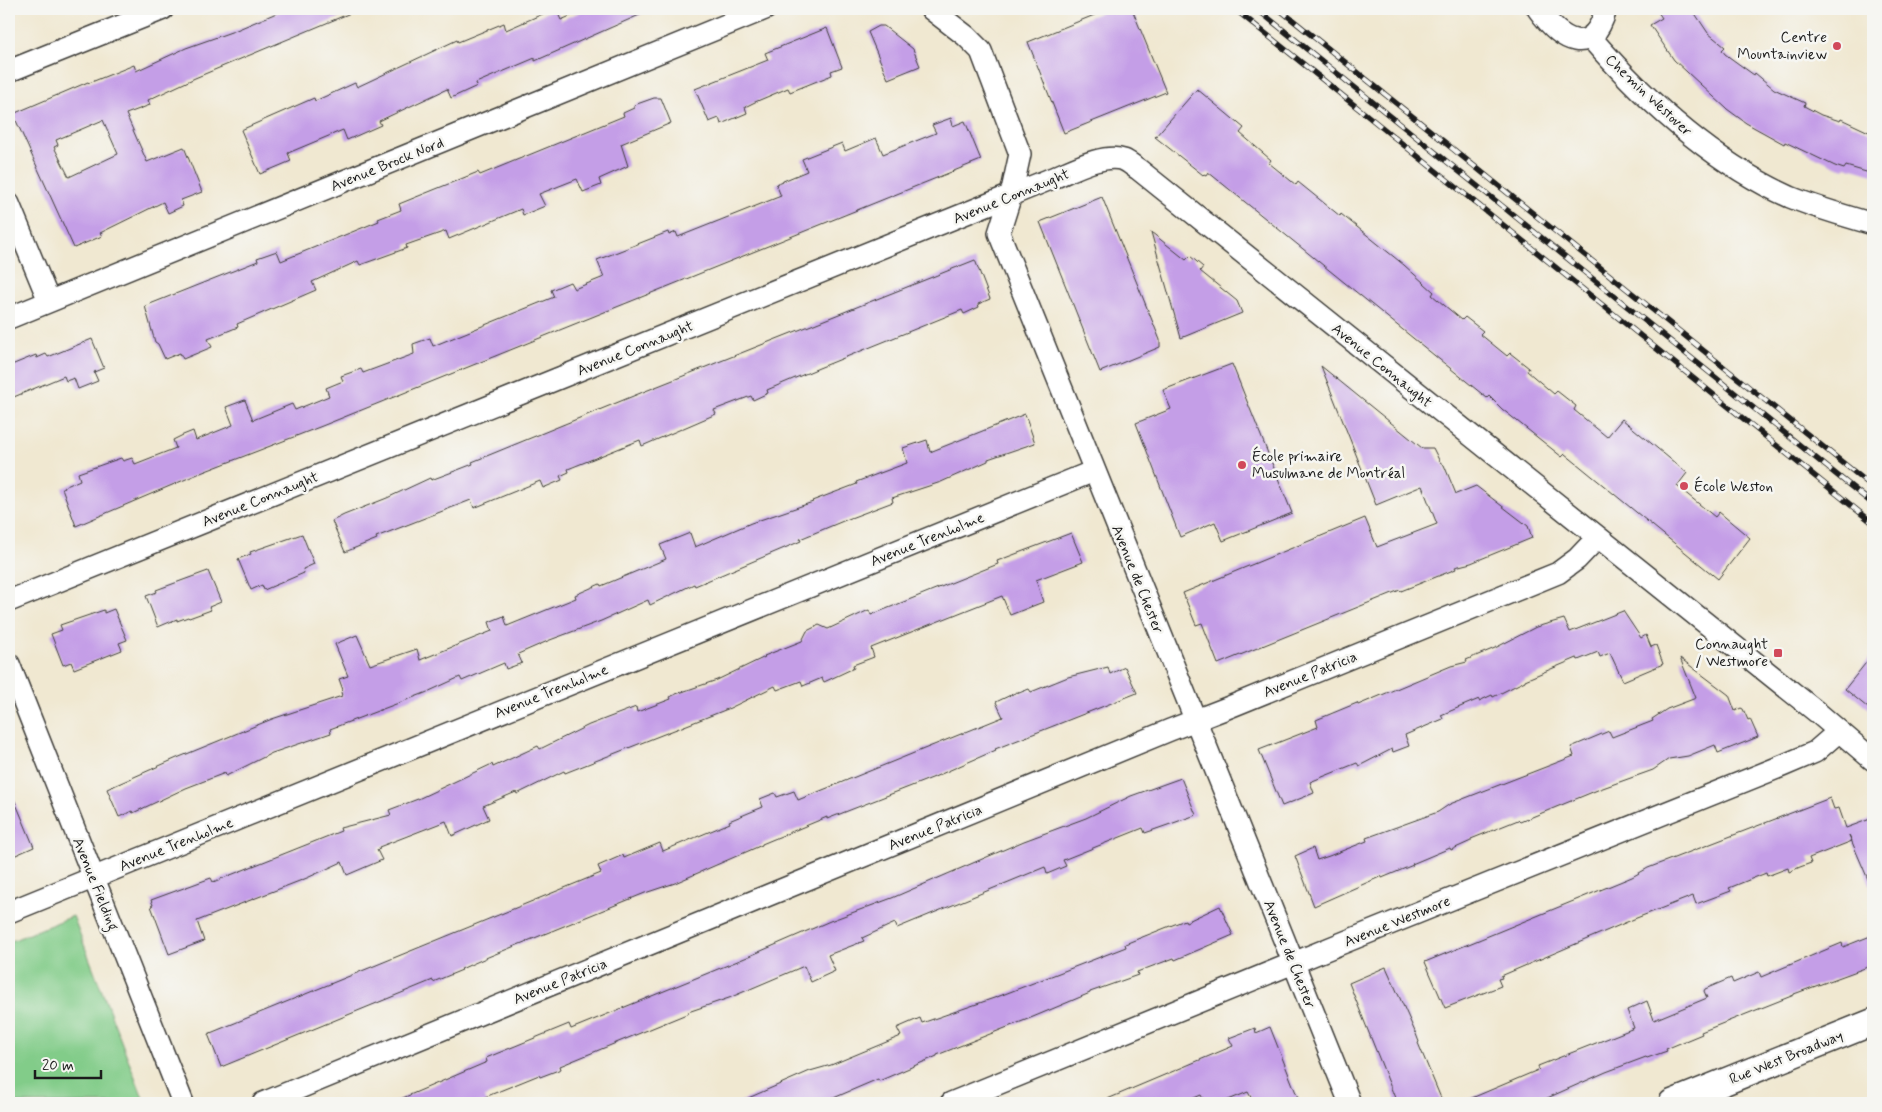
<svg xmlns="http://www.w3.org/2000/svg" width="1882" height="1112" font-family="Mynerve,sans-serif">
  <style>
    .green { fill: #82cc89; stroke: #4f7452 }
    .building { fill: #c49ee7; fill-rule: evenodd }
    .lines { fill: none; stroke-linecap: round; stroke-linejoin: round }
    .minor-casing { stroke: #3c3b37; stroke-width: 24 }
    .tertiary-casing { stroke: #3c3b37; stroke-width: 29 }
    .minor { stroke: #fff; stroke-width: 21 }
    .tertiary { stroke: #fff; stroke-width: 26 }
    .rail-casing { stroke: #1c1c1c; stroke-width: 5.5 }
    .rail { stroke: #f6f6f2; stroke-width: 4; stroke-dasharray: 11; stroke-linecap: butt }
    .poi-dot { fill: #d1495b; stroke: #f6f6f2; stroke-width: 2 }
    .labels { text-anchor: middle; stroke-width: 5; stroke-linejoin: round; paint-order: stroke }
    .poi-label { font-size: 15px; fill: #1c1c1c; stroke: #f6f6f2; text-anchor: end }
    .street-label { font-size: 15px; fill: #1c1c1c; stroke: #f6f6f2 }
  </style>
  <rect width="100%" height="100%" fill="#f6f6f2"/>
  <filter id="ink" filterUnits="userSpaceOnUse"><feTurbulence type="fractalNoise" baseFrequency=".02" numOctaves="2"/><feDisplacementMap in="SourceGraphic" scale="10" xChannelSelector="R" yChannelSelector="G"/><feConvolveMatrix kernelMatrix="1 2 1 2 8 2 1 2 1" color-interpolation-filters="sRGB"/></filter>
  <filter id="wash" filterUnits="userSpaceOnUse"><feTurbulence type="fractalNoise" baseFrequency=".0096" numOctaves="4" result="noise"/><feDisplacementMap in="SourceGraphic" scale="20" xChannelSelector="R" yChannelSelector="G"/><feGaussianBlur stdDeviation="1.12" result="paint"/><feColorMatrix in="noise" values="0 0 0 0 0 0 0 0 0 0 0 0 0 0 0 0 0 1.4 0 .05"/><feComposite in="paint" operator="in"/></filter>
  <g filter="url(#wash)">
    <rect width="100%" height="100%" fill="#f0e8d1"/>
    <path class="green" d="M73,916L145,1103H9V942Z"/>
    <g id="blocks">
      <path class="building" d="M286,9H360L195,78L148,100L150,105L126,114L147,162L184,147L202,192L181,200L183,206L168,213L163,202L100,233L102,236L74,248L13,114L88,82L89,83L134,65L136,71L186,48L234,31ZM103,120L118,154L69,177L54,147L58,145L56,140Z
        M554,9H556L561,20L587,9H653L535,61V58L476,83L477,86L451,98L447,89L379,121L381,125L347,140L343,130L288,153L291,161L260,174L241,130L314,98L315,101L355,83L357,87L457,40L458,42L504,23L506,30Z
        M1109,9H1132L1166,92L1064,133L1028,42Z
        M1656,9H1692L1708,33L1725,47L1722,50L1725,54L1754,75L1755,73L1774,89L1805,103L1804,106L1821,115L1840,121L1841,119L1873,134V174L1846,166L1844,169L1835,166L1785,142L1784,144L1746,123L1727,109L1674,60L1650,25L1662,18Z
        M879,26H884L913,49L920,66L888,79L868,32Z
        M827,28L842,67L831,71L832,75L790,92L788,88L755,102L745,107L747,113L721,124L719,118L709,122L695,89L768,60L765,53Z
        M1197,89L1244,128L1240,133L1271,160L1269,163L1296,185L1298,182L1340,216L1341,214L1404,265L1434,292L1432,295L1462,320L1465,317L1483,331L1480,334L1507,356L1510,353L1529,368L1527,371L1554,394L1557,391L1576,406L1574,410L1607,437L1622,419L1687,473L1677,486L1715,517L1719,512L1750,538L1718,579L1565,454L1562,457L1502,409L1489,396L1487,398L1208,172L1206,175L1204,174L1203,175L1155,137Z
        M654,98H661L671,123L621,144L628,166L599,179L601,185L583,192L577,179L539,194L545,206L523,215L521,209L449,239L446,231L406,245L407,248L360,265L358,261L312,282L316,290L237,324L238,327L208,339L212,347L183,359L180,353L165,359L158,344L155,342L145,306L258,261L257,258L277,251L281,261L379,221L378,219L401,210L399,204L478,172L480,175L624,116L623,113L634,108V106L637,104Z
        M951,118L953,126L965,121L981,160L322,426L198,474L76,526L62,488L80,480L78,473L121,458L123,461L132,458L135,464L176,448L173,440L183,435L193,431L196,440L233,425L226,407L245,400L253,420L292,404L295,410L329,396L326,388L343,381L341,376L361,369L363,373L414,354L413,344L430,338L433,346L554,297L551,290L570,282L574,289L604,277L597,260L668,232L669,235L676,232L678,237L781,196L776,184L807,171L802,159L842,143L845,151L876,138L883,154L936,133L932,125Z
        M1102,197L1160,340V347L1100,372L1040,222Z
        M1151,232L1186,260L1190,256L1203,267L1200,271L1237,301L1242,313L1181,338Z
        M975,260L990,299L978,304L979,307L964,314L962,310L819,368L767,390L768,393L753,400L751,396L714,410L716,414L642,446L640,440L568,469L569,472L560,476L562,480L543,488L540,481L474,508L471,500L376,537L377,539L345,552L332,521L344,515L387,498L430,478L431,480L455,471L473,464L472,462L643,392Z
        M92,339L104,368L94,372L98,381L78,389L74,378L66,381L64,376L9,399V366L36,355L37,358L46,354L48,357Z
        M1232,364L1292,513L1223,541L1215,522L1180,537L1136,423L1171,409L1163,390Z
        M1321,366L1422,448H1433L1440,462L1444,465L1456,494L1476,486L1528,526L1532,538L1471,563L1455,567L1456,569L1401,591L1400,590L1218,664L1202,623L1196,625L1183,593L1365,518L1377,547L1437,524L1422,486L1376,505Z
        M1025,414L1035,443L988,459V461L941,482L892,498L893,502L848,519L800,539L801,541L695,586L694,584L650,605L648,600L601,621L550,640L518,654L522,663L506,669L504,663L462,681L460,677L425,693L330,729L331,733L272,753L226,776L225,773L186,788L133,813L132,811L119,817L107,789L177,758L272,719L342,696L341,692L343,690L339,679L348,676L335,644L357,635L370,665L417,649L420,660L492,631L489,622L504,616L507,626L576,598L575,595L600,584L601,586L666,559L660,545L690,533L695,547L751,523L813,502L812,501L857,484L856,482L907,463L903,448L927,440L930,452Z
        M1071,533L1083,562L1036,580L1043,602L1010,615L1002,596L871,648L874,657L853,665L854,668L824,682L822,678L803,686L801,681L777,690L775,686L730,708L565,773L564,771L517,794L516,792L483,806L489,819L452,836L446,821L379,847L380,849L377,850L382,860L347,875L342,862L307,878L197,921L204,941L169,954L151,906L153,905L151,900L211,878L213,882L341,831L340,828L391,815L389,810L418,799L492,764L493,767L538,746L540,749L589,725L636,707L637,712L671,699L670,697L676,694L717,680L765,657L764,656L802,641L807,631L819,625L828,629L869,610L871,615L998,564L997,561Z
        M302,534L314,564L303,569L304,573L264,590L262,585L251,590L238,559L251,554L250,552Z
        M208,571L221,602L209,607L211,610L189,618L188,617L177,621V619L158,627L146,596L157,592L156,590Z
        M114,609L127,640L119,643L122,650L74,669L71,662L63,665L51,634L62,630L60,625L104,610V613Z
        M1623,611L1641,638L1646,635L1651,647L1656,645L1663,664L1623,681L1610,653L1600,657L1598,652L1578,660L1577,658L1525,680V681L1493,697L1492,695L1479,701V699L1441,715L1443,719L1405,735L1409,746L1393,752L1392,749L1359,766L1357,763L1310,782L1314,793L1282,806L1259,750L1318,727L1316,720L1357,703L1358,705L1451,666L1467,662L1466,660L1495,648L1536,627L1564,619L1570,632Z
        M1873,654V712L1845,689Z
        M1680,658L1729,695L1735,711L1741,708L1743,709L1748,720L1750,719L1758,737L1718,753L1715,745L1688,756L1669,759L1653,770L1600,789L1520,822L1518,820L1471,839V841L1451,850L1450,848L1412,864L1413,865L1382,878V876L1314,906L1295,856L1313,848L1317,860L1329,856L1367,841L1366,838L1438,812L1450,804L1574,756L1571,747L1609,731L1612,737L1653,721L1652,719L1667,709L1696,698Z
        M1108,667L1110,674L1125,667L1137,693L995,749L996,750L932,778L827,819V817L762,844V845L675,883L645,893L488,957L461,969L462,970L433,982V980L221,1067L208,1034L601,873L598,866L623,855L624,858L660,843L663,851L730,823L729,821L763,807L760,799L775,793L777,797L794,791L798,800L1003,717L996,702L1017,692L1019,693L1029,689L1031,692L1068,677Z
        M1181,778L1196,815L1145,833L1143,828L1063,860L1066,866L1047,874L1045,867L897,928L895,923L862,938L864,941L828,955L835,971L811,982L804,966L729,998L688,1012L689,1013L560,1066L561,1069L540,1077L539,1075L485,1097L487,1103H391L487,1062L486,1058L569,1024L571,1029L745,958L830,921L892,898L1024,841L1086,818L1131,796Z
        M9,787L34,847L9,858Z
        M1830,798L1834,809L1839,808L1846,828L1873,818V891L1849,835L1852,841L1809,858L1811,863L1800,867L1789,872L1788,868L1767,876L1766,873L1729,888L1731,891L1696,904L1693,896L1634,919L1501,976L1502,978L1498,979L1501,986L1445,1008L1425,962L1632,877L1648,868Z
        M1220,906L1233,935L1175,960L1174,958L1137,972L1138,975L1090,992V993L1033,1017L937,1055V1056L879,1081L878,1079L822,1103H737L810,1071L831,1065L901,1036L897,1028L920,1018L922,1023L997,997L1126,947L1125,944L1185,920L1186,922Z
        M1873,935V965L1794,994V995L1701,1032L1702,1034L1666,1049L1667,1051L1647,1058L1646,1057L1606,1072L1536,1103H1460L1538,1070L1539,1069L1538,1066L1634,1028L1627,1010L1647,1001L1654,1020L1707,998L1704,991L1705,989L1731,978L1733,983L1759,972L1761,977L1842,943L1843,947Z
        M1386,967L1416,1034L1419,1042L1418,1043L1443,1103H1397L1349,983Z
        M1270,1027L1300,1103H1254L1248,1092L1221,1103H1205L1201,1095L1182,1103H1098L1233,1046L1229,1038L1255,1028L1256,1033Z"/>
    </g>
  </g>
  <g filter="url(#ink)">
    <use href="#blocks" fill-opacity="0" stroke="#3c3b37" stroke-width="1"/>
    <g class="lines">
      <g class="minor-casing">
        <path id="minor" d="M931,9L966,36L981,51L1020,154L1011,195L999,233L1350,1103
          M1538,9C1561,41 1592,60 1606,9
          M1591,38C1645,100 1714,163 1790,197C1817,208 1845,216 1873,224
          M9,71L163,9
          M9,204L49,301
          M9,318L765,9
          M9,601L1048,180C1069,172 1103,152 1124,160C1129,162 1133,166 1138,169L1818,713L1873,760
          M9,664L183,1103
          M9,912L1094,471
          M263,1103L1170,730L1227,708L1558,573L1577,559L1597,538
          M951,1103L1335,946L1782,766L1815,752L1838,732"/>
      </g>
      <g class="tertiary-casing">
        <path id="tertiary" d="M1672,1103L1873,1022"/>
      </g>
      <use href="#minor" class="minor"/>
      <use href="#tertiary" class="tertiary"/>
      <g class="rail-casing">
        <path id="rail" d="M1235,9L1873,523
          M1257,9L1873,504
          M1279,9L1873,487"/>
      </g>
      <use href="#rail" class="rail"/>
    </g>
  </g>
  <g class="poi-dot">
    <circle cx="1837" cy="46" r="5"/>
    <circle cx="1242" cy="465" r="5"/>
    <circle cx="1684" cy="486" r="5"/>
    <rect x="1773" y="648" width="10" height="10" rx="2.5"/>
  </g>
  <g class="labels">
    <g class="poi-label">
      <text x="1827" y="42">Centre<tspan x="1827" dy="17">Mountainview</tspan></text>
      <text x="1252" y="461" text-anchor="start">École primaire<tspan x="1252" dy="17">Musulmane de Montréal</tspan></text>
      <text x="1694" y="491" text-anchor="start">École Weston</text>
      <text x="1768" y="649">Connaught<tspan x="1768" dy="17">/ Westmore</tspan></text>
    </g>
    <g class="street-label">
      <text transform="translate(1649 95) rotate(43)" y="5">Chemin Westover</text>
      <text transform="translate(387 164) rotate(-22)" y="5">Avenue Brock Nord</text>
      <text transform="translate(1011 196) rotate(-22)" y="5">Avenue Connaught</text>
      <text transform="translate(635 348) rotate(-22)" y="5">Avenue Connaught</text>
      <text transform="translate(1382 365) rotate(39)" y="5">Avenue Connaught</text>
      <text transform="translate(260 499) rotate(-22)" y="5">Avenue Connaught</text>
      <text transform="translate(927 539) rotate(-22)" y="5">Avenue Trenholme</text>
      <text transform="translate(1138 579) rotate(68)" y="5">Avenue de Chester</text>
      <text transform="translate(1310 674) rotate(-22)" y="5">Avenue Patricia</text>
      <text transform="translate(551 691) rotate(-22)" y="5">Avenue Trenholme</text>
      <text transform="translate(935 827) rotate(-22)" y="5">Avenue Patricia</text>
      <text transform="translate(176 844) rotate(-22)" y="5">Avenue Trenholme</text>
      <text transform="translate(96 884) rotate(68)" y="5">Avenue Fielding</text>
      <text transform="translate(1397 921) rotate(-22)" y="5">Avenue Westmore</text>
      <text transform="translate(1290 954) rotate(68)" y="5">Avenue de Chester</text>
      <text transform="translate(560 981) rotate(-22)" y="5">Avenue Patricia</text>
      <text transform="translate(1786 1057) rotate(-22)" y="5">Rue West Broadway</text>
    </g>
  </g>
  <rect width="1882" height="1112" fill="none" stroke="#f6f6f2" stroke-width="30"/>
  <path d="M35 1070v8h66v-8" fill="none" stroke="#1c1c1c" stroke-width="2.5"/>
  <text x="42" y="1070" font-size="15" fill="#1c1c1c" stroke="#f6f6f2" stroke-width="4" paint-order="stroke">20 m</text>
</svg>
